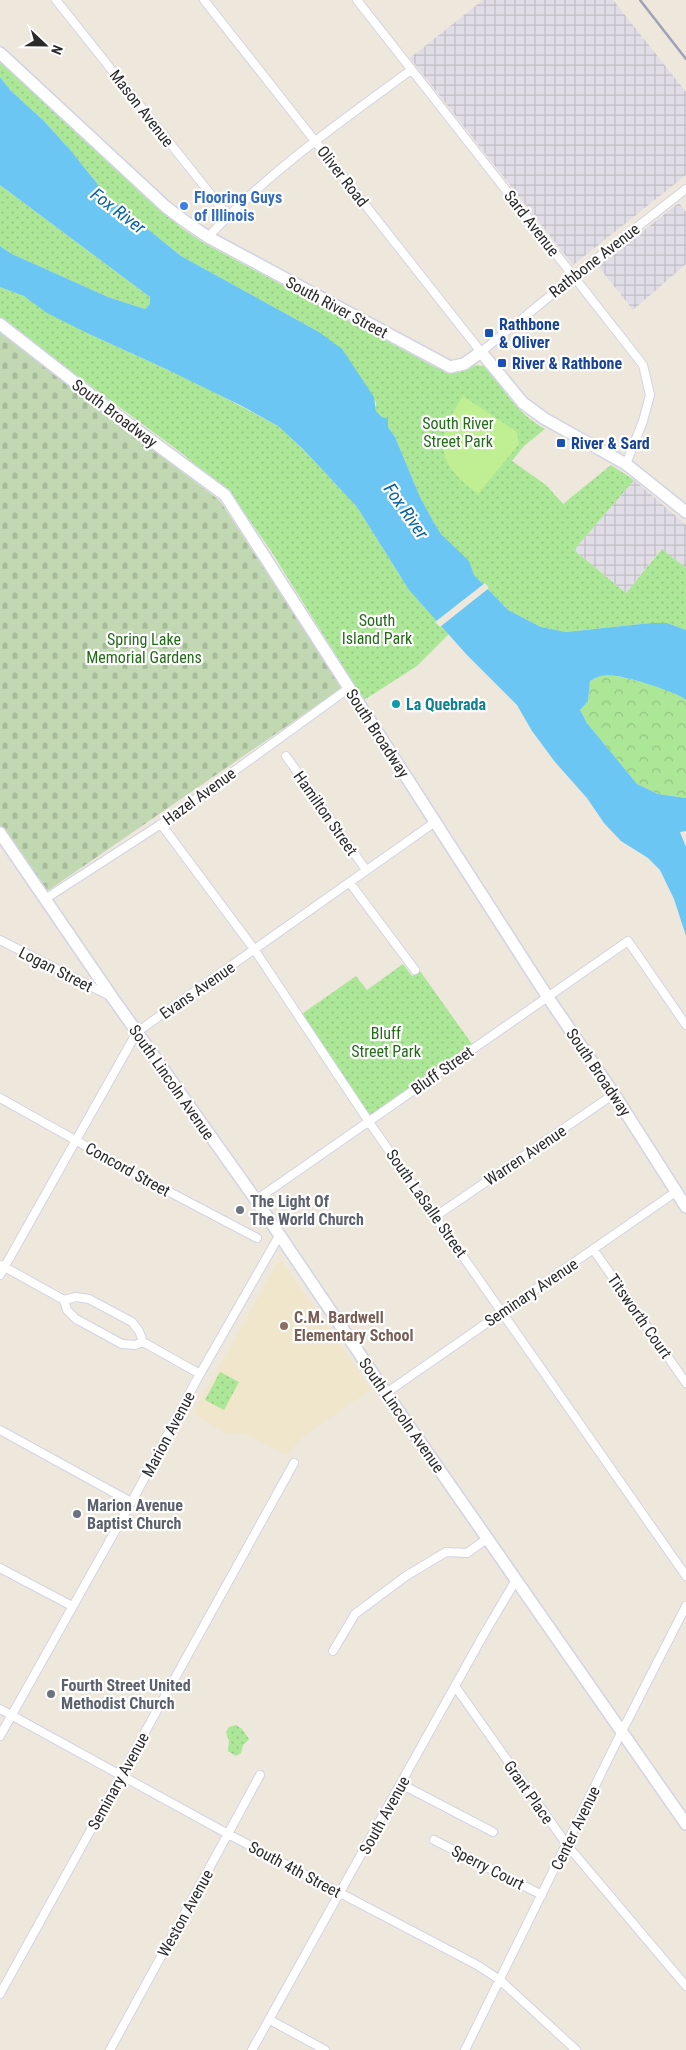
<svg xmlns="http://www.w3.org/2000/svg" width="686" height="2050" font-family="'Roboto Condensed',sans-serif">
  <style>
    .industrial { fill: url(#industrial-grid) }
    .education { fill: #f0e6cb }
    .green { fill: url(#green-dots) }
    .forest { fill: url(#forest-crowns) }
    .cemetery { fill: url(#cemetery-stones) }
    .pitch { fill: #c0ee92 }
    .water { fill: #6bc6f3 }
    .pier { fill: #ede7dc }
    .lines { fill: none; stroke-linecap: round; stroke-linejoin: round }
    .street-casing { stroke: #d2d4e4; stroke-width: 10 }
    .secondary-casing { stroke: #d2d4e4; stroke-width: 14 }
    .street { stroke: #fff; stroke-width: 8 }
    .secondary { stroke: #fff; stroke-width: 11 }
    .rail { stroke: #9fa1b6; stroke-width: 2.5 }
    .shop-dot { fill: #3f7fe0; stroke: #fff; stroke-width: 2 }
    .transit-dot { fill: #1a4fb4; stroke: #fff; stroke-width: 2 }
    .culture-dot { fill: #0f9aa8; stroke: #fff; stroke-width: 2 }
    .worship-dot { fill: #6b7280; stroke: #fff; stroke-width: 2 }
    .education-dot { fill: #8d6e63; stroke: #fff; stroke-width: 2 }
    .labels { text-anchor: middle; stroke-width: 4.5; stroke-linejoin: round; paint-order: stroke }
    .street-label { font-size: 16px; fill: #2b2b2b; stroke: #fff }
    .shop-label { font-size: 16px; font-weight: bold; fill: #366cbe; stroke: #fff; text-anchor: start }
    .transit-label { font-size: 16px; font-weight: bold; fill: #164399; stroke: #fff; text-anchor: start }
    .park-label { font-size: 16px; fill: #236c17; stroke: #fff }
    .culture-label { font-size: 16px; font-weight: bold; fill: #0d838f; stroke: #fff; text-anchor: start }
    .worship-label { font-size: 16px; font-weight: bold; fill: #5b616d; stroke: #fff; text-anchor: start }
    .education-label { font-size: 16px; font-weight: bold; fill: #785e54; stroke: #fff; text-anchor: start }
    .water-label { font-size: 18px; font-style: italic; fill: #0862a2; stroke: #fff }
  </style>
  <defs>
    <pattern id="industrial-grid" width="8" height="8" patternUnits="userSpaceOnUse" patternTransform="scale(1.25)"><rect width="8" height="8" fill="#e0dde6"/><path d="M0 4h8M4 0v8" fill="none" stroke="#c0bec5"/></pattern>
    <pattern id="green-dots" width="8" height="8" patternUnits="userSpaceOnUse" patternTransform="scale(1.25)"><rect width="8" height="8" fill="#ace697"/><path d="M2 2h.1M6 6h.1" fill="none" stroke="#94c582" stroke-width="1.8" stroke-linecap="round"/></pattern>
    <pattern id="forest-crowns" width="20" height="18" patternUnits="userSpaceOnUse" patternTransform="scale(1.25)"><rect width="20" height="18" fill="#ace697"/><path d="M2 6a3 3 0 1 1 6 0M12 15a3 3 0 1 1 6 0" fill="none" stroke="#94c582"/></pattern>
    <pattern id="cemetery-stones" width="16" height="16" patternUnits="userSpaceOnUse" patternTransform="scale(1.25)"><rect width="16" height="16" fill="#c2d8b3"/><path d="M2 7V4a2 2 0 0 1 4 0v3zM10 15v-3a2 2 0 0 1 4 0v3z" fill="#a7ba9a"/></pattern>
  </defs>
  <rect width="100%" height="100%" fill="#ede7dc"/>
  <path class="industrial" d="M483,0H613L686,92V175L573,265L410,58Z
    M679,203L686,212V264L633,310L598,266Z
    M634,480L686,525V568L661,549L626,593L574,550Z"/>
  <path class="education" d="M281,1260L371,1389L304,1436L286,1455L249,1436L243,1434H228L193,1413L277,1263Z"/>
  <path class="green" d="M0,62L162,212L183,229L204,243L435,367C449,372 459,374 472,365L484,366C504,389 517,414 545,429L524,446L512,461L546,485L563,504L611,465L634,480L574,550L626,593L662,549L686,568V630L667,623H651L566,632L541,627L508,610L474,575L468,561L441,534L433,521L420,497L395,437L388,427V422L376,411V402L319,332L181,256L107,196L72,152L43,120L11,91L0,77Z
    M0,185L150,297V304L145,309L108,297L12,254L0,246Z
    M0,287L24,296L89,334L203,386L278,426L303,449L357,507L409,590L449,634L417,666L364,700L271,551L246,515L226,493L183,454L0,319Z
    M403,964L412,976L420,971L474,1047L369,1122L299,1016L356,976L367,990Z
    M220,1372L239,1382L224,1410L205,1400Z
    M236,1725L242,1729L249,1739L243,1745L241,1753L236,1756L228,1751L229,1741L226,1732L229,1727Z"/>
  <path class="forest" d="M608,674C628,679 672,687 686,700V798L658,794L637,784L587,723L580,710L588,701L590,681L599,676Z"/>
  <path class="cemetery" d="M0,332L220,501L342,688L46,892L0,826Z"/>
  <path class="pitch" d="M463,396L517,432L519,444L478,494C435,463 434,439 463,396Z"/>
  <path class="water" d="M0,77L11,91L43,120L72,152L107,196L181,256L319,332L342,349L374,397L376,411L382,417L388,419V427L395,437L420,497L433,521L441,534L469,561L474,575L508,610L541,627L566,632L651,623H667L686,630V700C676,691 622,675 608,675C601,675 595,678 590,681L588,701L580,710L587,723L637,784L658,794L686,798V831L680,832L686,847V936L674,899L660,870L648,858L621,841L604,823L587,798L555,762L532,731L517,705L467,655L409,590L357,507L303,449L278,426L242,406L166,369L89,334L47,313L24,296L0,287V246L12,254L108,297L145,309L150,304V297L0,185Z"/>
  <path class="pier" d="M485,583L489,588L440,627L435,622Z"/>
  <g class="lines">
    <g class="street-casing">
      <path id="street" d="M56,0L228,216
        M204,0L481,352L582,270L686,189
        M357,0L643,365L650,395L643,421L626,464
        M208,237C267,173 340,122 411,70
        M286,756L366,870
        M161,824L254,949L369,1122L686,1576
        M350,883L415,970
        M45,899L161,824L349,688
        M0,940L110,996
        M0,1098L143,1178L257,1238
        M256,1200L628,941L686,1025
        M436,1216L614,1094
        M593,1249L686,1383
        M1,1265L64,1300L76,1297L89,1299L132,1322L139,1331L143,1342L200,1374
        M0,1275L137,1032L435,822
        M64,1300L67,1310L76,1319L122,1344L135,1345L143,1342
        M386,1393L677,1191
        M0,1430L131,1502
        M0,1568L72,1606
        M333,1651L355,1614L406,1576L446,1552L467,1553L488,1538
        M455,1686L567,1845L686,1986
        M0,1709L228,1834L477,1965L500,1980L576,2050
        M0,1736L137,1492L196,1381L279,1236
        M401,1784L493,1832
        M434,1840L542,1895
        M0,1994L294,1463
        M270,2020L325,2050
        M110,2050L260,1775
        M252,2050L484,1634L516,1580
        M465,2050L617,1741L686,1606"/>
    </g>
    <g class="secondary-casing">
      <path id="secondary" d="M0,53L166,207L186,222L208,237L450,367L464,364L481,352L523,403L545,419L626,464L686,512
        M0,324L118,416L225,495L547,996L614,1094L686,1207
        M0,833L112,997L256,1200L386,1393L686,1824"/>
    </g>
    <use href="#street" class="street"/>
    <use href="#secondary" class="secondary"/>
    <path class="rail" d="M640,0L686,59"/>
  </g>
  <circle class="shop-dot" cx="184" cy="206" r="5"/>
  <g class="transit-dot">
    <rect x="484" y="328" width="10" height="10" rx="2.5"/>
    <rect x="497" y="358" width="10" height="10" rx="2.5"/>
    <rect x="556" y="438" width="10" height="10" rx="2.5"/>
  </g>
  <circle class="culture-dot" cx="396" cy="704" r="5"/>
  <g class="worship-dot">
    <circle cx="240" cy="1210" r="5"/>
    <circle cx="77" cy="1514" r="5"/>
    <circle cx="51" cy="1694" r="5"/>
  </g>
  <circle class="education-dot" cx="284" cy="1326" r="5"/>
  <g class="labels">
    <g class="street-label">
      <text transform="translate(142 108) rotate(52)" y="6">Mason Avenue</text>
      <text transform="translate(343 176) rotate(52)" y="6">Oliver Road</text>
      <text transform="translate(532 223) rotate(52)" y="6">Sard Avenue</text>
      <text transform="translate(594 260) rotate(-38)" y="6">Rathbone Avenue</text>
      <text transform="translate(337 307) rotate(28)" y="6">South River Street</text>
      <text transform="translate(115 413) rotate(37)" y="6">South Broadway</text>
      <text transform="translate(378 733) rotate(57)" y="6">South Broadway</text>
      <text transform="translate(199 796) rotate(-36)" y="6">Hazel Avenue</text>
      <text transform="translate(326 813) rotate(55)" y="6">Hamilton Street</text>
      <text transform="translate(56 969) rotate(27)" y="6">Logan Street</text>
      <text transform="translate(197 990) rotate(-35)" y="6">Evans Avenue</text>
      <text transform="translate(442 1070) rotate(-35)" y="6">Bluff Street</text>
      <text transform="translate(599 1072) rotate(56)" y="6">South Broadway</text>
      <text transform="translate(172 1082) rotate(55)" y="6">South Lincoln Avenue</text>
      <text transform="translate(525 1155) rotate(-34)" y="6">Warren Avenue</text>
      <text transform="translate(128 1169) rotate(29)" y="6">Concord Street</text>
      <text transform="translate(427 1203) rotate(55)" y="6">South LaSalle Street</text>
      <text transform="translate(531 1292) rotate(-34)" y="6">Seminary Avenue</text>
      <text transform="translate(640 1316) rotate(55)" y="6">Titsworth Court</text>
      <text transform="translate(402 1415) rotate(55)" y="6">South Lincoln Avenue</text>
      <text transform="translate(168 1434) rotate(-62)" y="6">Marion Avenue</text>
      <text transform="translate(118 1781) rotate(-61)" y="6">Seminary Avenue</text>
      <text transform="translate(529 1792) rotate(55)" y="6">Grant Place</text>
      <text transform="translate(384 1815) rotate(-61)" y="6">South Avenue</text>
      <text transform="translate(575 1828) rotate(-64)" y="6">Center Avenue</text>
      <text transform="translate(488 1867) rotate(27)" y="6">Sperry Court</text>
      <text transform="translate(295 1869) rotate(28)" y="6">South 4th Street</text>
      <text transform="translate(185 1913) rotate(-61)" y="6">Weston Avenue</text>
    </g>
    <g class="shop-label">
      <text x="194" y="203">Flooring Guys<tspan x="194" dy="18">of Illinois</tspan></text>
    </g>
    <g class="transit-label">
      <text x="499" y="330">Rathbone<tspan x="499" dy="18">&amp; Oliver</tspan></text>
      <text x="512" y="369">River &amp; Rathbone</text>
      <text x="571" y="449">River &amp; Sard</text>
    </g>
    <g class="park-label">
      <text x="458" y="429">South River<tspan x="458" dy="18">Street Park</tspan></text>
      <text x="377" y="626">South<tspan x="377" dy="18">Island Park</tspan></text>
      <text x="144" y="645">Spring Lake<tspan x="144" dy="18">Memorial Gardens</tspan></text>
      <text x="386" y="1039">Bluff<tspan x="386" dy="18">Street Park</tspan></text>
    </g>
    <g class="culture-label">
      <text x="406" y="710">La Quebrada</text>
    </g>
    <g class="worship-label">
      <text x="250" y="1207">The Light Of<tspan x="250" dy="18">The World Church</tspan></text>
      <text x="87" y="1511">Marion Avenue<tspan x="87" dy="18">Baptist Church</tspan></text>
      <text x="61" y="1691">Fourth Street United<tspan x="61" dy="18">Methodist Church</tspan></text>
    </g>
    <g class="education-label">
      <text x="294" y="1323">C.M. Bardwell<tspan x="294" dy="18">Elementary School</tspan></text>
    </g>
    <g class="water-label">
      <text transform="translate(118 211) rotate(37)" y="6">Fox River</text>
      <text transform="translate(406 511) rotate(55)" y="6">Fox River</text>
    </g>
  </g>
  <g transform="translate(45 45) rotate(112)" stroke="#ffffff" stroke-width="4" paint-order="stroke">
  <path d="M0-4L9 19L0 12L-9 19Z" fill="#2b2b2b"/>
  <text y="-8" font-size="14" font-weight="bold" text-anchor="middle" fill="#2b2b2b">N</text>
  </g>
</svg>
